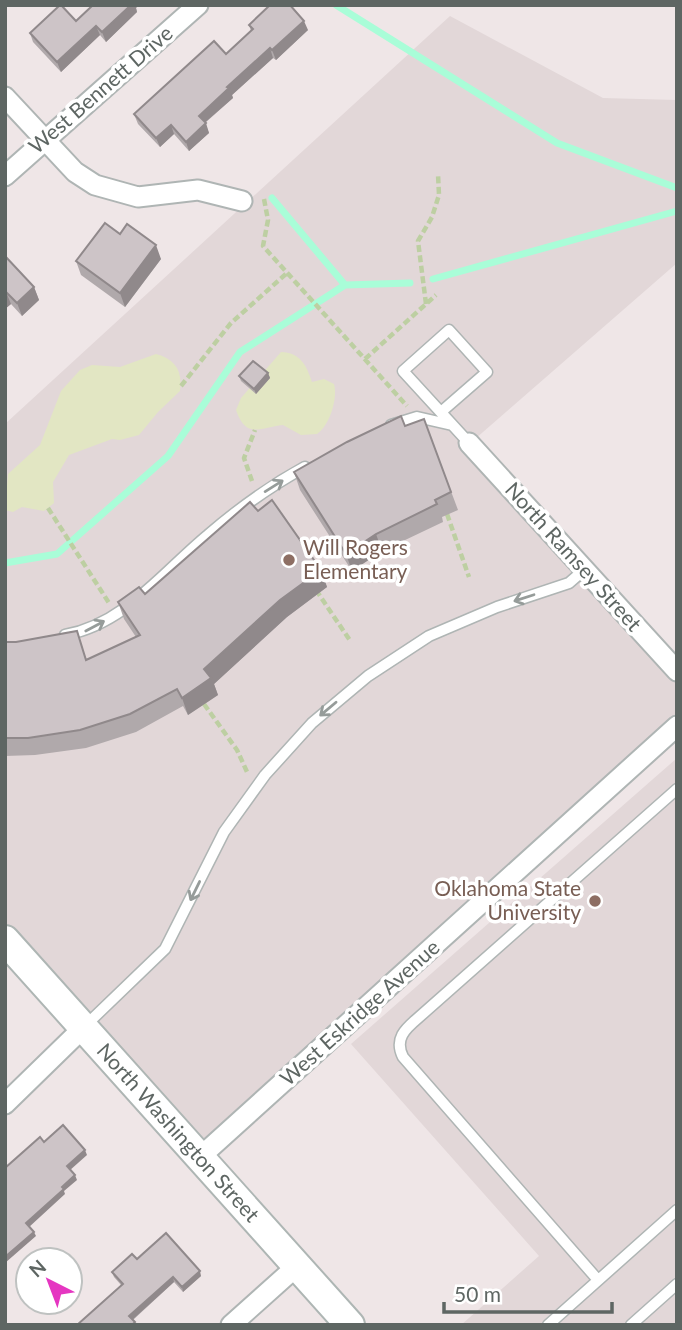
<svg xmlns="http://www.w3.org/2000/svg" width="682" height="1330" font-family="Lato,sans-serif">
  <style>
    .education { fill: #e2d7d8 }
    .green { fill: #e2e6c3 }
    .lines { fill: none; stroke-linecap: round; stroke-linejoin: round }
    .stream { stroke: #a9fdd8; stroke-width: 7 }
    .lane-casing { stroke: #afb5b4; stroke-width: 13 }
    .street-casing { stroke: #afb5b4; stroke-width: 23 }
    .secondary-casing { stroke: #aeb6b4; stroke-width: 32 }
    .path { stroke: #bdcfa2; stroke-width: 4.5; stroke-dasharray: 7 3.5; stroke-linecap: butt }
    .lane { stroke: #fff; stroke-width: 10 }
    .street { stroke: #fff; stroke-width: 19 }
    .secondary { stroke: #fff; stroke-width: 28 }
    .wall { fill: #b0a9ab }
    .shaded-wall { fill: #90898b }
    .building { fill: #cdc4c7; stroke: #90898b; stroke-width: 2 }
    .oneway { stroke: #969c9a }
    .education-dot { fill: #8d6e63; stroke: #fff; stroke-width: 2.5 }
    .labels { text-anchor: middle; stroke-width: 7; stroke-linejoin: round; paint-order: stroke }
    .street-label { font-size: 21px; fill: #5e6663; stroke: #fff }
    .education-label { font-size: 21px; fill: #785e54; stroke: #fff; text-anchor: start }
  </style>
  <rect width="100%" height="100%" fill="#efe6e7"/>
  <path class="education" d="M450,16L603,98L677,100V263L467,446L677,674V724L199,1156L5,941V424Z
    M677,758V1325H461L539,1256L351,1044Z"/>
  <path class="green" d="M281,352C300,353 306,364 312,382L324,379L334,384C338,398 330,425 317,434L301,435L283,425C259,428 246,439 236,410L241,398Z
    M156,354C175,359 183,371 180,391L158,412L139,435L120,440L112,439L69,455L53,482L54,503L44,511L22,507L13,512L5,510L8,474L40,445L61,391L80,370L92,365L120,367Z"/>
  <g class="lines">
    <path class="stream" d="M336,5L557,143L677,188
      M272,198L345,285L410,283
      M433,279L677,211
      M5,563L57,554L168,456L240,352L345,285"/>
    <g class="lane-casing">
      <path id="lane" d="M441,412L487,372L449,330L403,371L469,443
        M391,425L417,417L452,425
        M65,635C125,624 163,572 208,535C237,510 270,486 305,467
        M85,1026L165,949L224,832L265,775L312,723L368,676L429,636L497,607L569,583L585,569
        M598,1280L403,1057C394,1039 405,1029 418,1018L677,789
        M548,1325L677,1210
        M631,1325L677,1284"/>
    </g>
    <g class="street-casing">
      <path id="street" d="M5,97L75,172L95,185L138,197L198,190L242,201
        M5,176L198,5
        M469,443L677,671
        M5,1104L85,1026
        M199,1158L677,726
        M231,1325L297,1266"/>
    </g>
    <g class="secondary-casing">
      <g id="secondary">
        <path id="s1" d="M5,940L350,1325"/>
      </g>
    </g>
    <path class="path" d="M264,199L268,220L263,246L407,406
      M426,304L418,241L432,217L439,195L438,174
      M365,359L436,295
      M181,386L231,323L287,273
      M252,481L244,458L255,430
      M48,508L109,603
      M447,514L469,577
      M316,590L351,642
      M204,704L237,750L248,774"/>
    <use href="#lane" class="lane"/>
    <use href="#street" class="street"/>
    <use href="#secondary" class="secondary"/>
  </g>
  <path class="wall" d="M136,8L137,12L106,42L100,35L61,72L33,42L30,33L76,21Z
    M249,25L308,30L276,60L273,58L232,95L233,98L205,123L209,133L189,151L174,134L160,147L138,124L134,114L226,54L251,31Z
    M120,234L161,259L125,307L81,275L76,261Z
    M5,256L34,287L39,300L22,316L11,304L5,309Z
    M268,373L270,378L256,394L241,381L239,376Z
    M424,419L458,510L442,517L443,522L382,551L352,571L300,490L294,472Z
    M258,511L321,570L327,587L287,617L214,684L218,695L188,715L183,706L136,732L86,748L35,755L5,756V642L87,660L136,637L124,619L118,602L145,594Z
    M137,1259L201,1276L183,1292L174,1282L133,1320L136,1325H77L121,1285L114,1277L112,1272Z"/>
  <path class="shaded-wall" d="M131,5H139L136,8L137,12L106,42L102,32Z
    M304,21L308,30L276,60L272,50Z
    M96,26L100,35L61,72L57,62Z
    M270,48L273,58L232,95L233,98L202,125L199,116L227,87Z
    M206,123L209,133L189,151L186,142Z
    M171,125L174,134L160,147L156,138Z
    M156,245L161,259L125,307L120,293Z
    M34,287L39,300L22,316L17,303Z
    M6,292L11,304L5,309V293Z
    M268,373L270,378L256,394L254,389Z
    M376,534L382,551L352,571L346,554Z
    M321,570L327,587L287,617L214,684L218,695L188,715L182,698L204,669L280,600Z
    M85,1150L87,1155L69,1171L67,1166Z
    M75,1175L77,1180L64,1191L65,1194L28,1228L26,1223Z
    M34,1232L36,1236L5,1263V1257Z
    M200,1271L201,1276L183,1292L182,1287Z
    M173,1277L174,1282L131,1321L129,1316Z"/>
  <path class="building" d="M60,5H61L76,21L93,5H131L102,32L96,26L57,62L30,33Z
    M270,5H290L304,21L272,50L270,48L227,87L229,88L199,116L206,123L186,142L171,125L156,138L134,114L214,41L226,54L253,29L249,25Z
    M105,223L120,234L127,224L156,245L120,293L76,261Z
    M5,256L34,287L17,303L6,292L5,293Z
    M253,361L268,373L254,389L239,376Z
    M401,416L405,426L424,419L451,492L435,500L437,504L376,534L346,554L294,472L347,442Z
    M272,500L321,570L280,600L204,669L211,678L182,698L177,689L130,714L80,730L28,738H5V642H16L77,631L86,660L140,635L118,602L139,587L145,594L250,502L258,511Z
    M63,1125L85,1150L67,1166L75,1175L62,1187L64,1189L26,1223L34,1232L5,1257V1168L40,1137L44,1142Z
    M166,1233L200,1271L182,1287L173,1277L129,1316L135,1322L132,1325H77L123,1284L112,1272L132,1254L137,1259Z"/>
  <defs><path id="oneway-shaft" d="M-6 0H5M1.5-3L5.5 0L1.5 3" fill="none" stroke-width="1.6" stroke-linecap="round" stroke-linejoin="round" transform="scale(1.75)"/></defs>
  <g class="oneway">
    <use href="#oneway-shaft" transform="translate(274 486) rotate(-32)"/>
    <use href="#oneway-shaft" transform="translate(524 598) rotate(162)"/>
    <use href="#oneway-shaft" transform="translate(95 626) rotate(-28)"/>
    <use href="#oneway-shaft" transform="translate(328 709) rotate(140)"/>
    <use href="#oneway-shaft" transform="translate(195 891) rotate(116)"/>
  </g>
  <g class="education-dot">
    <circle cx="289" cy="560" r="7"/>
    <circle cx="595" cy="901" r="7"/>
  </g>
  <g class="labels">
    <g class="street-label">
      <text transform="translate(101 90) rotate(-41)" y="7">West Bennett Drive</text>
      <text transform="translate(573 557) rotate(48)" y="7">North Ramsey Street</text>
      <text transform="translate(360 1013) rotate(-42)" y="7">West Eskridge Avenue</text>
      <text dy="7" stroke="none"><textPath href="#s1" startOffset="259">North Washington Street</textPath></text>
    </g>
    <g class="education-label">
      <text x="303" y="555">Will Rogers<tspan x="303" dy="24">Elementary</tspan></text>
      <text x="581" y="896" text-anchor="end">Oklahoma State<tspan x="581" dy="24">University</tspan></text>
    </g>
  </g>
  <rect width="682" height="1330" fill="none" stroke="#5e6663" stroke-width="14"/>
  <g transform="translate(49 1281) rotate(318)"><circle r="33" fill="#ffffff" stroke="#bfc2c1" stroke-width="2"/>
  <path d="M0-5L12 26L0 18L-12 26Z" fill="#e536c1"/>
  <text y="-10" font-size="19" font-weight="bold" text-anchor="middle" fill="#5e6663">N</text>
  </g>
  <path d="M444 1302v10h168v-10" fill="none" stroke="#5e6663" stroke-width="3.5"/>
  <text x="454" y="1302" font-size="21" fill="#5e6663" stroke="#ffffff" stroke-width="5" paint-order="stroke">50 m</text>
</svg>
